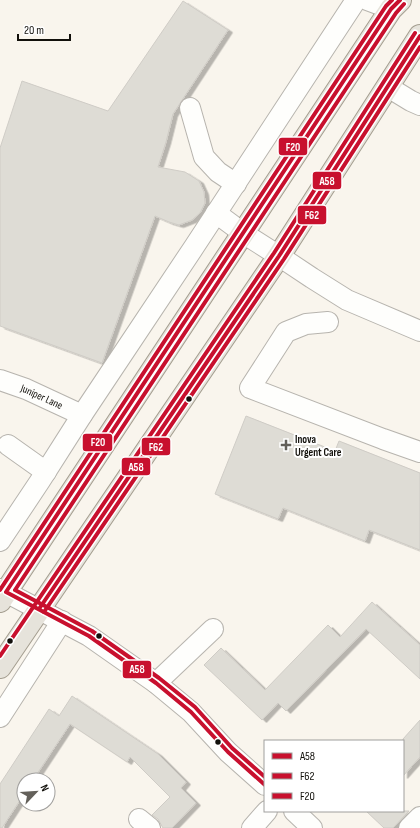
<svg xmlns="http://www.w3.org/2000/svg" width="420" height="828" font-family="'Sofia Sans Condensed',sans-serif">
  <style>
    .building { fill: #dedcd5; stroke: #cfccc6; filter: url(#shadow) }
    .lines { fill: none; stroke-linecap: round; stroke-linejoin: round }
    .minor-casing { stroke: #b7b4ae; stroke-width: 22 }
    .major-casing { stroke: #a49e90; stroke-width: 24 }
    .minor { stroke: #fefefc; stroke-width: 20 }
    .major { stroke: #e6e3db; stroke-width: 22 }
    .bus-1-casing { stroke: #fff; stroke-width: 7 }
    .bus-2-casing { stroke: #fff; stroke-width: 7 }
    .bus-3-casing { stroke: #fff; stroke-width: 7 }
    .bus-1 { stroke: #c8102e; stroke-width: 4 }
    .bus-2 { stroke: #c8102e; stroke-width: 4 }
    .bus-3 { stroke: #c8102e; stroke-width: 4 }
    .bus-dot { fill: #12100b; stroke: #fff; stroke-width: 1.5 }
    .poi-dot { fill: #63605a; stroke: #fff; stroke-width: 1.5 }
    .labels { text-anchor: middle; stroke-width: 4; stroke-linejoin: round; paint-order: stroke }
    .street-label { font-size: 11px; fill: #12100b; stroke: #fff }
    .poi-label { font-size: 11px; font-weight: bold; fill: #12100b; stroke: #fff; text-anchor: start }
    .line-badge { stroke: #fff; stroke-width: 1.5 }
    .badge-label { font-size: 11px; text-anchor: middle; font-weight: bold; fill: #fff }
  </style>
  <defs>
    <filter id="shadow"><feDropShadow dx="4.5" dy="2.5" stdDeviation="0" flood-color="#0004"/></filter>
  </defs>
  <rect width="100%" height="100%" fill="#f9f5ed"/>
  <path class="building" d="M183,1L228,30L173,114L166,142L158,167L185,172L199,181L204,192L205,203L200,213L192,220L179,225L169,222L155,216L102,363L0,326V148L22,81L108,111Z
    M246,416L335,451L339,441L420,473V550L369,530L365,541L283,508L278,519L215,494Z
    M372,602L420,645V679L366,629L286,711L278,703L262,720L204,665L221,648L265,690L328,625L340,637Z
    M72,696L158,754L186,782L181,788L196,803L172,828H163L158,819L152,815L170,797L130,757L127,762L70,724L33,780H24V794L2,828H0V784L49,709L59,716Z
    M420,720V757L403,776V739Z
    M366,811H409L393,828H384Z"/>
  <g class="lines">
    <g class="minor-casing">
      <g id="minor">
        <path d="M367,0L391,9"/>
        <path d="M388,87L411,101L420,105"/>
        <path d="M190,108L204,157L218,172L236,184"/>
        <path d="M216,213L243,233L279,256L312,278L347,300L420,331"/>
        <path d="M328,322L306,324L286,332L250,388L383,439L420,452"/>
        <path id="s1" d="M0,380L26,389L82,415"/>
        <path d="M8,445L46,472"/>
        <path d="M0,541L40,481L82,415L194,247L356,0"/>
        <path d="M0,589L89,636L156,683L191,712L228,752L265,785"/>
        <path d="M156,683L213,629"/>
        <path d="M0,717L62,621"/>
        <path d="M294,811L312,828"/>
        <path d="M139,819L150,828"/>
        <path d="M252,828L267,811"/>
        <path d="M409,828L420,817"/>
      </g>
    </g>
    <g class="major-casing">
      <path id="major" d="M0,601L391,9L400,0
        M0,667L279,256L420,36"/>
    </g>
    <use href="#minor" class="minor"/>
    <use href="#major" class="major"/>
    <g class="bus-1-casing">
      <path id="bus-1" d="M39,609L279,256L420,36
        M265,785L228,752L191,712L156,683L89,636L6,592L391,9L400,0"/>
    </g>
    <g class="bus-2-casing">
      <path id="bus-2" d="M44,612L284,259L420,47
        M265,777L232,748L195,707L159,678L92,631L15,590L396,13L404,4"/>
    </g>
    <g class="bus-3-casing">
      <path id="bus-3" d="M0,590L386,6L392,0
        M0,656L274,253L415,33"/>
    </g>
    <use href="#bus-1" class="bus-1"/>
    <use href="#bus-2" class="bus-2"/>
    <use href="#bus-3" class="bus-3"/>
  </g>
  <g class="bus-dot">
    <circle cx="189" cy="399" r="3.5"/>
    <circle cx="99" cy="636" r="3.5"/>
    <circle cx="10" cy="641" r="3.5"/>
    <circle cx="218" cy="742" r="3.5"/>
  </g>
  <path class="poi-dot" d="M284 439h4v4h4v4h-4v4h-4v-4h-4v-4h4z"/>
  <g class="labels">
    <g class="street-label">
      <text dy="4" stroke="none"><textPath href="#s1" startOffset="45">Juniper Lane</textPath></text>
    </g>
    <g class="poi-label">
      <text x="295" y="443">Inova<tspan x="295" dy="13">Urgent Care</tspan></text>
    </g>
  </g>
  <g class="line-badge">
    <rect x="278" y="137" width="30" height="19" rx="4" fill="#c8102e"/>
    <rect x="312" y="171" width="30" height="19" rx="4" fill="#c8102e"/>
    <rect x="297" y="205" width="30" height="20" rx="4" fill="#c8102e"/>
    <rect x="82" y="433" width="31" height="19" rx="4" fill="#c8102e"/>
    <rect x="141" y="437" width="30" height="19" rx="4" fill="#c8102e"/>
    <rect x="121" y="457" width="30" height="19" rx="4" fill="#c8102e"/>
    <rect x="122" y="660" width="30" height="19" rx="4" fill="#c8102e"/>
  </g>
  <g class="badge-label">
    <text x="293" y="151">F20</text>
    <text x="327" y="185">A58</text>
    <text x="312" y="219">F62</text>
    <text x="98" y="446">F20</text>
    <text x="156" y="451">F62</text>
    <text x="136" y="471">A58</text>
    <text x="137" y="673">A58</text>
  </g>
  <rect x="264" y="740" width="140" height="72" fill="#ffffff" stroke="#a09f9d"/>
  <rect x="272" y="753" width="20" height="6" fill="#c8102e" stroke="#a09f9d"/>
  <text x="300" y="760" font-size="12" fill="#12100b">A58</text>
  <rect x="272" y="773" width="20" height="6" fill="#c8102e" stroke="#a09f9d"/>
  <text x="300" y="780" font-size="12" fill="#12100b">F62</text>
  <rect x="272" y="793" width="20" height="6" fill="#c8102e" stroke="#a09f9d"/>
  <text x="300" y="800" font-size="12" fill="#12100b">F20</text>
  <g transform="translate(36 792) rotate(65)"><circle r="19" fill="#ffffff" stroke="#a09f9d"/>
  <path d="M0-3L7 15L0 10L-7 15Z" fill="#63605a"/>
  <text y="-6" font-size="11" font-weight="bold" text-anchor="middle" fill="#12100b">N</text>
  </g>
  <path d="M18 34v6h52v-6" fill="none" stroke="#12100b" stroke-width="2"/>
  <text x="24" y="34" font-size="12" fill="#12100b" stroke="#ffffff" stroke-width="3" paint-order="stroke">20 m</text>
</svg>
